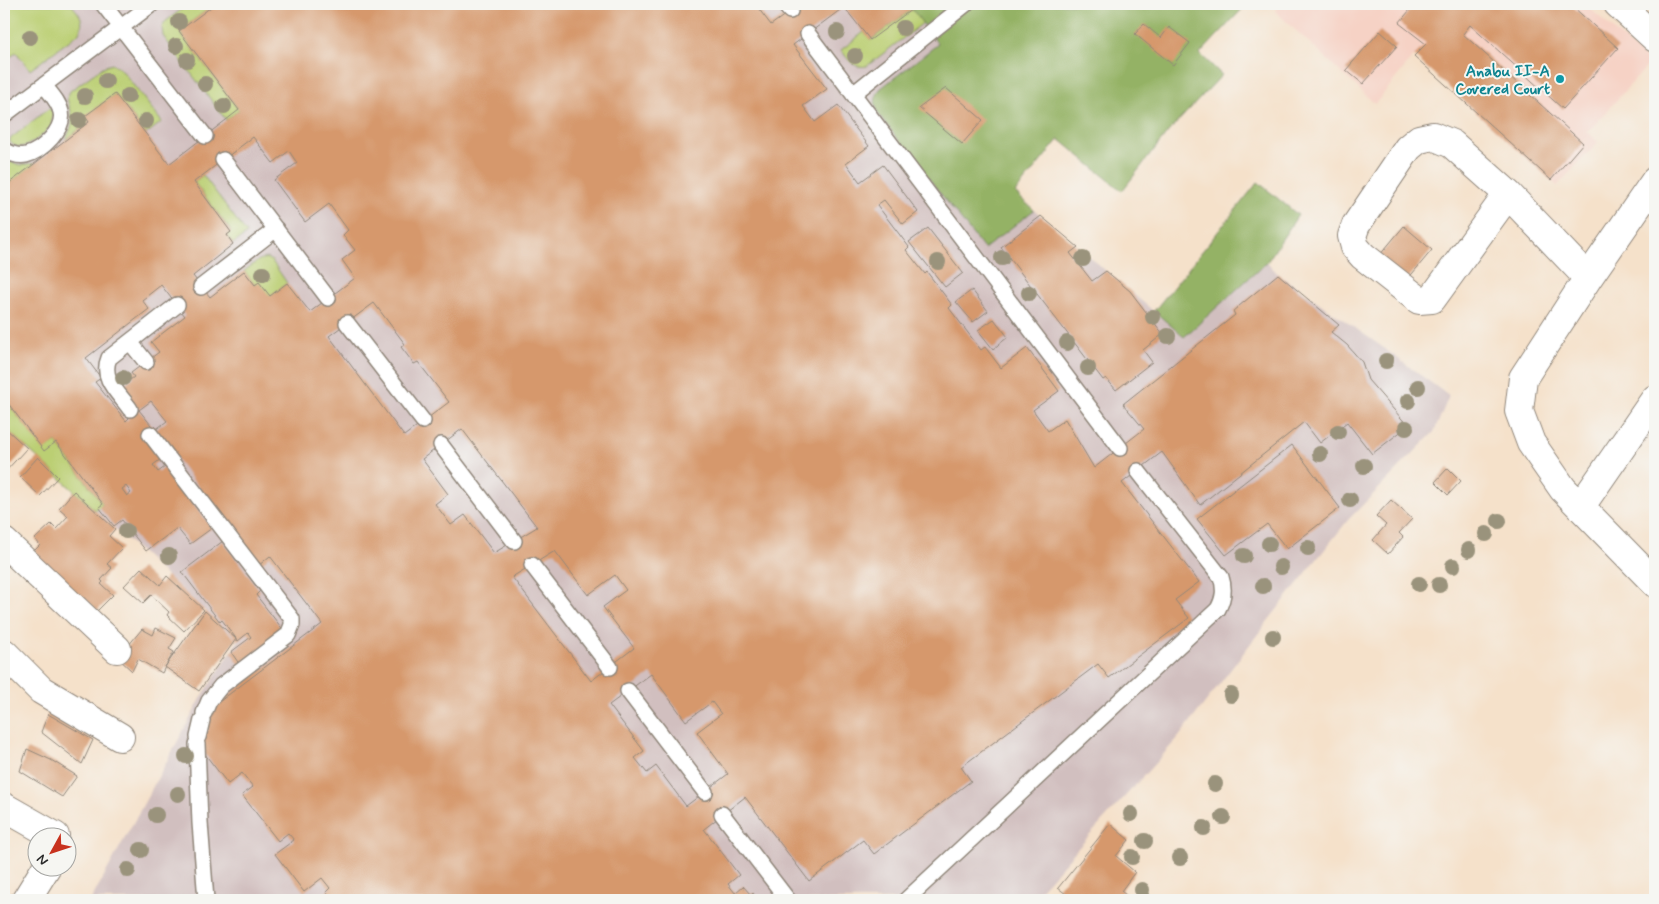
<svg xmlns="http://www.w3.org/2000/svg" width="1659" height="904" font-family="Mynerve,sans-serif">
  <style>
    .built { fill: #f6d2c5 }
    .industrial { fill: #d1bfbf }
    .green { fill: #bbcf73; stroke: #737d4f }
    .forest { fill: #94b265; stroke: #606e48 }
    .building { fill: #d6986c; fill-rule: evenodd }
    .lines { fill: none; stroke-linecap: round; stroke-linejoin: round }
    .lane-casing { stroke: #90867a; stroke-width: 18 }
    .street-casing { stroke: #90867a; stroke-width: 30 }
    .lane { stroke: #fff; stroke-width: 15 }
    .street { stroke: #fff; stroke-width: 28 }
    .tree { fill: #9a937c }
    .culture-dot { fill: #0f9aa8; stroke: #f6f6f2; stroke-width: 2 }
    .labels { text-anchor: middle; stroke-width: 4; stroke-linejoin: round; paint-order: stroke }
    .culture-label { font-size: 16px; font-weight: bold; fill: #0d838f; stroke: #f6f6f2; text-anchor: end }
  </style>
  <rect width="100%" height="100%" fill="#f6f6f2"/>
  <filter id="ink" filterUnits="userSpaceOnUse"><feTurbulence type="fractalNoise" baseFrequency=".02" numOctaves="2"/><feDisplacementMap in="SourceGraphic" scale="10" xChannelSelector="R" yChannelSelector="G"/><feConvolveMatrix kernelMatrix="1 2 1 2 8 2 1 2 1" color-interpolation-filters="sRGB"/></filter>
  <filter id="wash" filterUnits="userSpaceOnUse"><feTurbulence type="fractalNoise" baseFrequency=".0096" numOctaves="4" result="noise"/><feDisplacementMap in="SourceGraphic" scale="20" xChannelSelector="R" yChannelSelector="G"/><feGaussianBlur stdDeviation="1.12" result="paint"/><feColorMatrix in="noise" values="0 0 0 0 0 0 0 0 0 0 0 0 0 0 0 0 0 1.4 0 .05"/><feComposite in="paint" operator="in"/></filter>
  <g filter="url(#wash)">
    <rect width="100%" height="100%" fill="#f5e1ca"/>
    <path class="built" d="M1282,4H1585L1650,63L1588,132L1598,142L1557,186L1414,56L1375,104L1275,11Z"/>
    <path class="industrial" d="M30,4H1050L1014,193L1184,337L1267,262L1278,274L1378,344L1449,396L1434,432L1348,520L1264,626L1178,738L1031,900H91L203,695L238,641L4,427V24Z"/>
    <path class="green" d="M6,4H71C80,15 86,20 78,34L30,70L16,52L4,62V6Z
      M189,4H215L179,31L239,110L226,120L163,36L162,27L166,21Z
      M912,9L923,23L867,66C853,69 848,59 841,50L864,32L871,40Z
      M112,64L121,69L162,122L146,134L115,94L86,116L89,122L65,140C68,134 72,127 72,120C73,108 63,102 70,91L103,67Z
      M48,109H51L53,112L51,127C41,135 23,156 10,142V139Z
      M4,160L21,165L36,163L4,187Z
      M203,175L247,234L233,244L227,235L231,231L194,182Z
      M266,258L272,261L287,283L270,296L255,285L244,271L259,260Z
      M4,398L44,450L56,442L103,504L95,510L4,427Z"/>
    <path class="forest" d="M919,4H1247L1200,54L1222,75L1168,132L1122,191L1059,139L1015,193L1034,210L984,249L879,115C874,104 874,99 880,89L938,44L912,9Z
      M1258,182L1298,215L1267,262L1184,337L1154,311Z"/>
    <g id="blocks">
      <path class="building" d="M215,4H755L771,25L800,4H919L870,40L844,7L793,45L827,89L803,106L815,122L838,105L869,146L846,163L860,182L883,165L918,212L903,224L884,200L877,205L909,247L906,250L925,274L927,272L952,305L949,308L981,350L985,347L1001,368L1027,348L1059,391L1033,410L1048,431L1065,419L1094,468L1144,429L1123,404L1235,315L1233,311L1278,274L1339,325L1331,332L1347,345L1362,362L1368,380L1408,426L1372,454L1347,422L1320,443L1304,422L1200,505L1162,452L1122,483L1199,582L1175,600L1189,618L1109,678L1098,664L961,767L971,781L874,854L863,840L809,881L745,797L704,829L739,875L728,884L735,893L743,886L751,895L753,893L758,900H332L326,892L330,888L322,878L304,892L275,854L294,840L288,833L278,841L242,795L253,787L242,773L228,784L194,740L209,729L199,717L322,624L270,556L258,566L155,430L167,421L151,401L139,410L155,430L161,459L153,465L158,472L165,467L212,528L190,544L177,528L146,551L122,520L114,526L99,507L103,504L56,442L44,451L4,398V187L89,122L85,116L115,94L169,164L239,110L179,31ZM253,137L273,163L289,151L297,163L274,180L305,222L329,204L348,230L343,235L355,250L342,260L355,278L310,312L287,283L270,296L259,282L255,285L244,271L210,297L193,276L233,244L227,235L231,232L194,182ZM161,285L185,316L151,342L159,352L131,373L134,377L122,386L125,413L129,418L126,421L95,382L101,378L86,358L149,309L142,300ZM374,303L405,344L401,347L414,364L418,362L449,402L404,436L329,336ZM462,429L537,527L494,553L465,515L451,525L435,504L448,494L422,459ZM126,486L131,493L127,496L122,489ZM555,551L588,595L615,575L626,590L603,607L634,648L591,681L512,577ZM651,674L686,721L712,702L721,714L697,732L728,774L686,806L656,766L647,773L635,758L644,751L609,705Z
        M1415,4H1570L1618,48L1563,109L1470,25L1463,34L1583,143L1551,180L1414,56L1426,44L1399,23Z
        M1144,24L1161,38L1169,27L1190,43L1173,65L1135,34Z
        M1380,31L1397,46L1363,84L1346,70Z
        M946,88L983,120L962,144L919,108Z
        M1041,216L1078,247L1070,253L1092,281L1106,271L1130,291L1163,334L1143,350L1152,362L1116,390L1106,378L1103,380L1001,247Z
        M1404,226L1432,250L1402,286L1374,262Z
        M928,228L963,273L945,287L909,242Z
        M972,290L988,311L973,322L956,302Z
        M994,319L1008,337L993,349L978,330Z
        M4,427L27,448L4,473Z
        M1292,445L1340,508L1287,549L1267,524L1226,555L1197,519Z
        M38,457L58,477L40,496L20,477Z
        M1448,468L1461,481L1448,495L1435,482Z
        M74,491L115,529L109,536L122,548L107,564L112,568L101,580L103,582L101,584L113,595L97,611L86,600L80,605L27,558L40,545L35,539L51,524L56,529L68,516L59,508Z
        M1391,500L1412,519L1399,533L1403,537L1388,554L1373,540L1386,525L1376,516Z
        M223,541L260,591L256,595L284,631L240,665L231,652L251,637L248,633L238,641L222,620L220,622L182,572Z
        M141,568L160,585L167,576L204,610L184,631L167,615L169,612L151,595L143,603L124,586Z
        M205,611L236,639L199,691L165,667L162,673L138,659L132,671L118,658L142,629L153,635L156,628L176,638L169,649L174,652L165,667Z
        M48,714L93,740L82,764L41,732Z
        M27,749L51,760L77,776L62,797L20,771Z
        M1110,824L1129,840L1116,856L1135,872L1121,891L1132,900H1074L1058,888Z"/>
    </g>
  </g>
  <g filter="url(#ink)">
    <use href="#blocks" fill-opacity="0" stroke="#90867a" stroke-width="1"/>
    <g class="lines">
      <g class="lane-casing">
        <path id="lane" d="M103,4L205,136
          M784,4L790,11
          M808,34L1120,448
          M853,94L966,4
          M4,115L152,4
          M4,150C11,154 18,157 26,155C42,151 65,129 61,112C59,102 50,93 44,85
          M223,160L328,298
          M201,287L276,229
          M347,323L423,421
          M130,342L146,362
          M130,409C119,393 100,379 109,358L177,305
          M150,434L292,619V625L288,635L221,686L209,701L204,713
          M441,445L514,541
          M532,565L610,667
          M628,691L705,792
          M198,737L202,720
          M197,744L200,823L206,900
          M722,814L788,900
          M906,900L1218,609C1224,598 1225,589 1221,577L1138,471"/>
      </g>
      <g class="street-casing">
        <path id="street" d="M1618,4L1655,38
          M1655,181L1588,278L1523,378L1519,411L1531,443L1563,489L1655,583
          M1508,194L1432,299L1419,300L1363,256L1355,247L1352,236L1356,225L1408,148L1419,139L1433,136L1452,144L1508,194L1588,278
          M1581,506L1655,399
          M4,542L117,649
          M4,653L41,690L120,737
          M4,807L55,836
          M26,900L47,866"/>
      </g>
      <use href="#lane" class="lane"/>
      <use href="#street" class="street"/>
    </g>
    <g class="tree">
      <circle cx="179" cy="22" r="8"/>
      <circle cx="903" cy="28" r="8"/>
      <circle cx="837" cy="32" r="8"/>
      <circle cx="30" cy="37" r="8"/>
      <circle cx="176" cy="46" r="8"/>
      <circle cx="855" cy="56" r="8"/>
      <circle cx="187" cy="60" r="8"/>
      <circle cx="106" cy="81" r="8"/>
      <circle cx="205" cy="84" r="8"/>
      <circle cx="85" cy="96" r="8"/>
      <circle cx="128" cy="96" r="8"/>
      <circle cx="224" cy="106" r="8"/>
      <circle cx="79" cy="120" r="8"/>
      <circle cx="146" cy="121" r="8"/>
      <circle cx="1002" cy="258" r="8"/>
      <circle cx="1083" cy="259" r="8"/>
      <circle cx="938" cy="262" r="8"/>
      <circle cx="263" cy="274" r="8"/>
      <circle cx="1029" cy="293" r="8"/>
      <circle cx="1153" cy="317" r="8"/>
      <circle cx="1168" cy="336" r="8"/>
      <circle cx="1067" cy="343" r="8"/>
      <circle cx="1386" cy="361" r="8"/>
      <circle cx="1088" cy="368" r="8"/>
      <circle cx="123" cy="378" r="8"/>
      <circle cx="1418" cy="387" r="8"/>
      <circle cx="1408" cy="401" r="8"/>
      <circle cx="1406" cy="428" r="8"/>
      <circle cx="1338" cy="432" r="8"/>
      <circle cx="1320" cy="454" r="8"/>
      <circle cx="1364" cy="466" r="8"/>
      <circle cx="1350" cy="500" r="8"/>
      <circle cx="1499" cy="521" r="8"/>
      <circle cx="126" cy="531" r="8"/>
      <circle cx="1486" cy="534" r="8"/>
      <circle cx="1269" cy="544" r="8"/>
      <circle cx="1308" cy="548" r="8"/>
      <circle cx="1469" cy="550" r="8"/>
      <circle cx="169" cy="556" r="8"/>
      <circle cx="1244" cy="556" r="8"/>
      <circle cx="1453" cy="566" r="8"/>
      <circle cx="1281" cy="567" r="8"/>
      <circle cx="1419" cy="584" r="8"/>
      <circle cx="1439" cy="585" r="8"/>
      <circle cx="1263" cy="586" r="8"/>
      <circle cx="1273" cy="637" r="8"/>
      <circle cx="1231" cy="695" r="8"/>
      <circle cx="186" cy="756" r="8"/>
      <circle cx="1215" cy="784" r="8"/>
      <circle cx="178" cy="794" r="8"/>
      <circle cx="1131" cy="814" r="8"/>
      <circle cx="156" cy="815" r="8"/>
      <circle cx="1223" cy="817" r="8"/>
      <circle cx="1204" cy="828" r="8"/>
      <circle cx="1145" cy="841" r="8"/>
      <circle cx="141" cy="850" r="8"/>
      <circle cx="1132" cy="857" r="8"/>
      <circle cx="1180" cy="858" r="8"/>
      <circle cx="128" cy="870" r="8"/>
      <circle cx="1142" cy="890" r="8"/>
    </g>
  </g>
  <circle class="culture-dot" cx="1560" cy="79" r="5"/>
  <g class="labels">
    <g class="culture-label">
      <text x="1550" y="76">Anabu II-A<tspan x="1550" dy="18">Covered Court</tspan></text>
    </g>
  </g>
  <rect width="1659" height="904" fill="none" stroke="#f6f6f2" stroke-width="20"/>
  <g transform="translate(52 852) rotate(230)"><circle r="24" fill="#f6f6f2" stroke="#a5a5a2"/>
  <path d="M0-4L9 19L0 12L-9 19Z" fill="#c8321e"/>
  <text y="-8" font-size="14" font-weight="bold" text-anchor="middle" fill="#2b2b2b">N</text>
  </g>
</svg>
